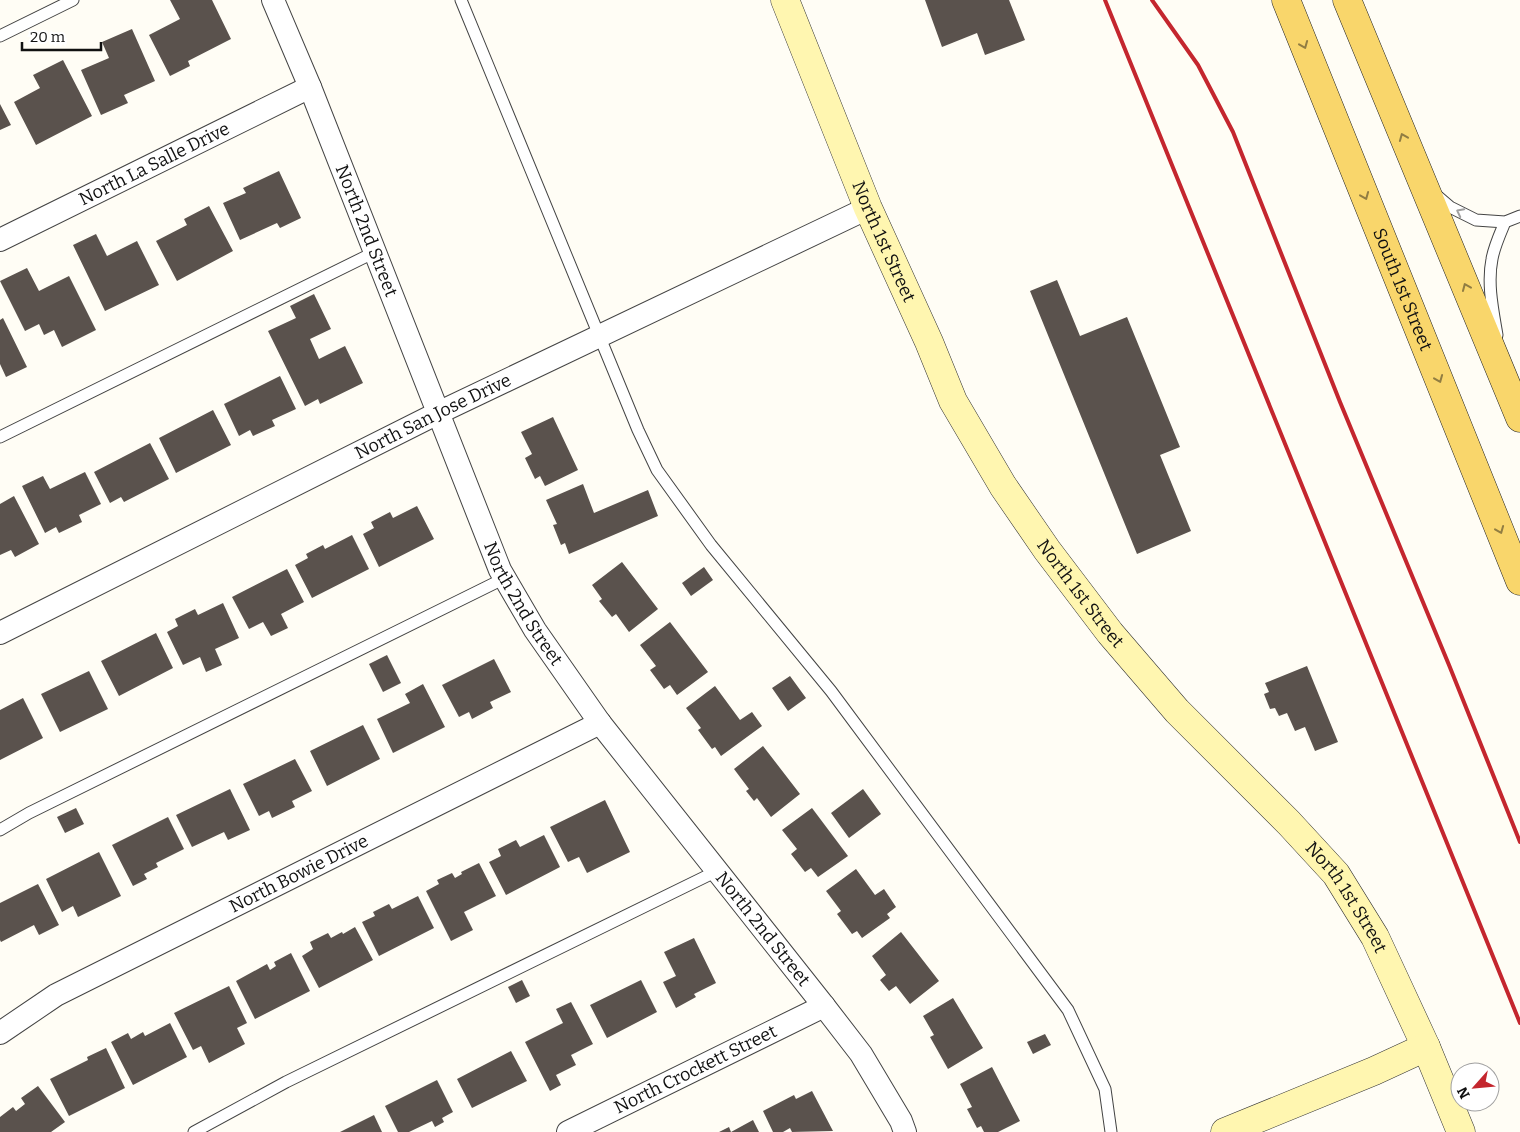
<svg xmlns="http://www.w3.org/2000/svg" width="1520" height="1132" font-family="Bitter,serif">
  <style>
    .building { fill: #5a524d }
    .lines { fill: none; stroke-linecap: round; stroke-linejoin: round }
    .service-casing { stroke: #444; stroke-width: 13 }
    .minor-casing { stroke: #444; stroke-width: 24 }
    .secondary-casing { stroke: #333; stroke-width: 29 }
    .primary-casing { stroke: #222; stroke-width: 29 }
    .service { stroke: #fff; stroke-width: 11 }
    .minor { stroke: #fff; stroke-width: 22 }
    .secondary { stroke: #fff6b0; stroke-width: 28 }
    .primary { stroke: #f9d66b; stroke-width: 28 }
    .rail { stroke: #c4262e; stroke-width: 4 }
    .oneway { stroke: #917d42 }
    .oneway2 { stroke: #a0a0a0 }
    .labels { text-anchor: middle; stroke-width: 5; stroke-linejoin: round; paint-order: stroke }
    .street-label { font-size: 18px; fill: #111; stroke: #fff }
  </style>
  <rect width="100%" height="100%" fill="#fffdf5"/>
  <path class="building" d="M170,0H212L231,39L188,61L190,66L170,76L149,35L180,19Z
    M925,0H1009L1025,40L985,55L977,33L942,47Z
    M132,29L155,81L124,95L128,103L101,115L81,70L109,58L102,42Z
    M63,60L92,116L36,145L14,102L40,88L33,75Z
    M0,104L11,125L0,130Z
    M279,171L301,218L280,228L277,223L240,240L223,203L246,193L243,188Z
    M209,206L233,251L177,281L156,241L187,225L184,219Z
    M96,234L107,256L137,241L159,285L105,311L73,245Z
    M27,268L39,291L69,276L96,330L62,347L54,330L44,335L39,324L25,331L0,281Z
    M1057,280L1080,336L1127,317L1180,447L1160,455L1191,531L1137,554L1030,291Z
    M314,294L331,329L310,339L319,359L345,346L363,383L320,404L318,399L305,406L268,331L296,318L290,306Z
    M3,318L27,367L6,377L0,364V320Z
    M280,376L296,409L272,420L275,426L253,436L250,430L239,436L224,404Z
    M213,410L231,445L176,473L159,438Z
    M553,417L578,470L545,486L540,476L535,479L525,458L532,454L521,432Z
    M150,443L169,479L124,502L121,497L110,503L94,472Z
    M85,472L101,504L79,515L82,522L59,533L56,527L45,533L22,486L43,476L50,489Z
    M583,484L594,513L648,490L658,516L569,554L565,543L561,545L553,525L557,524L546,500Z
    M14,496L39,544L15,557L11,550L0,555V504Z
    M417,506L434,539L379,567L363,534L374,528L371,522L390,512L393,518Z
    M352,535L369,569L312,598L295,565L308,558L306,554L323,545L325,549Z
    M622,562L658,609L629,632L616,614L612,617L599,601L602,599L592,585Z
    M704,567L713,580L691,596L682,583Z
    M287,569L304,602L281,614L288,628L271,636L263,622L249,629L232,597Z
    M223,603L239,638L215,649L222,665L206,672L200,657L183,665L167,632L178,626L175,619L195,609L198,615Z
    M670,622L708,672L677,695L670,685L664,689L650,670L656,666L640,645Z
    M156,633L173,668L119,696L101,661Z
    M387,655L401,683L383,692L369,664Z
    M494,659L511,692L490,702L493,708L472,719L469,712L459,717L442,685Z
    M1307,666L1338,742L1315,751L1305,727L1295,731L1287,713L1279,716L1275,708L1270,709L1264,694L1269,692L1265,683Z
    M89,671L108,709L60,732L41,694Z
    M790,676L806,698L788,711L772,688Z
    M423,684L445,727L393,753L377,719L410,703L405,694Z
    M715,686L740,720L752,712L762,726L721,756L715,747L712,749L698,730L701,728L686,708Z
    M23,698L43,738L0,760V710Z
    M363,725L380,759L327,786L310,751Z
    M763,746L800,794L771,817L757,798L754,801L746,791L749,789L734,769Z
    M295,759L312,791L292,801L295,807L272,818L269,811L259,816L243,784Z
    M230,789L250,830L228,840L224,832L192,847L176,815Z
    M863,789L881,814L849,838L831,813Z
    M605,800L630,852L587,873L579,857L568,862L550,827Z
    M76,808L84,824L65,833L57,817Z
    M812,808L848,856L818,877L811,868L805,872L791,854L797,849L782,830Z
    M168,817L184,849L156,863L158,867L144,874L147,879L133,886L112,845Z
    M544,835L560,867L506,895L489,862L501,856L498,849L516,840L520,847Z
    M99,852L121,896L78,917L73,906L62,912L46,879Z
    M479,863L496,896L464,912L473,930L451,941L426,891L439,884L437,880L452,873L455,878L462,874L461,872Z
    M856,869L875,895L884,889L896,907L887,914L890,918L862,938L857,931L852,934L837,914L841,911L826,891Z
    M38,884L59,925L39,935L34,925L1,942L0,940V903Z
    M418,896L434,928L379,956L362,922L375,916L373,912L389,904L392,909Z
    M355,927L373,960L319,988L302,956L313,949L310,942L328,933L331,938L342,932L343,934Z
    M901,932L939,981L910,1004L896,986L889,991L880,980L886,975L872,956Z
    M694,938L716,983L694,994L696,997L676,1008L663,982L676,976L664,952Z
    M291,953L310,991L255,1019L236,981L267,964L270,970L276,966L274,962Z
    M522,980L530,996L516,1003L508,987Z
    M641,980L657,1012L607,1038L590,1005Z
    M229,986L247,1023L237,1028L245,1044L209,1063L201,1046L193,1050L174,1013Z
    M953,998L983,1048L948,1069L930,1037L934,1035L923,1016Z
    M571,1002L593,1044L571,1055L576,1065L556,1075L561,1085L550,1091L525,1042L563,1023L556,1009Z
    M170,1023L187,1057L133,1085L111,1042L128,1033L131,1039L143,1032L145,1036Z
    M1045,1034L1051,1045L1033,1054L1027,1042Z
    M106,1048L125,1088L69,1116L50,1079L88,1060L87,1057Z
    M511,1051L527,1081L472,1108L457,1079Z
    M992,1067L1020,1121L998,1132H984L981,1126L977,1128L967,1109L972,1107L960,1084Z
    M437,1080L453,1112L442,1118L444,1122L435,1127L432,1121L409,1132H398L385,1106Z
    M38,1086L65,1122L51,1132H0V1117L13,1107L16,1111L25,1104L21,1098Z
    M812,1091L833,1131L792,1132L790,1128L783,1132H773L763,1111L794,1095L796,1099Z
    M374,1115L382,1132H340Z
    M753,1120L759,1132H719L729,1127L731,1132Z"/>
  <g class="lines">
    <g class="service-casing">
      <path id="service" d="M461,0L638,430L657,470L711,545L831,691L1068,1010L1105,1089L1111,1132
        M0,36L73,0
        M1436,195L1450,207L1476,220L1505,222L1520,216
        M1497,335C1493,311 1487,284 1492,259C1494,247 1500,234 1505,222
        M0,437L375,252
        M0,830L29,813L505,578
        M194,1132L286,1082L717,871"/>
    </g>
    <g class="minor-casing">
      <g id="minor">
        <path id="s1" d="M273,0L310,87L500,570L535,630L600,723L824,1006L861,1054L901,1121L905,1132"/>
        <path id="s2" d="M0,240L310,87"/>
        <path id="s3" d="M0,633L438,413L868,208"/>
        <path id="s4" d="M0,1033L56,995L600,723"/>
        <path id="s5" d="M568,1132L824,1006"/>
      </g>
    </g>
    <g class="secondary-casing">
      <g id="secondary">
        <path id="s6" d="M785,0L868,208L929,342L953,401L1003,486L1047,550L1110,633L1177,711L1289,823L1336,874L1375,937L1426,1047L1461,1132"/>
        <path d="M1225,1132L1374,1071L1426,1047"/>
      </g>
    </g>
    <g class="primary-casing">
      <g id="primary">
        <path id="s7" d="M1286,0L1520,581"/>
        <path d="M1347,0L1520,418"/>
      </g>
    </g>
    <use href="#service" class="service"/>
    <use href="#minor" class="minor"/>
    <use href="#secondary" class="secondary"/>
    <use href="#primary" class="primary"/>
    <path class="rail" d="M1105,0L1520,1023
      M1152,0L1198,65L1233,132L1340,402L1449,665L1520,842"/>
  </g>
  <defs><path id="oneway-chevron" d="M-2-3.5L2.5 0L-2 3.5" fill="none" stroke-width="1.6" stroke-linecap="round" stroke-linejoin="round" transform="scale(1.25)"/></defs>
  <g class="oneway">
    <use href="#oneway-chevron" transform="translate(1304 45) rotate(68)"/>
    <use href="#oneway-chevron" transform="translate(1403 137) rotate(-112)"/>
    <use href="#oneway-chevron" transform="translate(1365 196) rotate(68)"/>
    <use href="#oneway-chevron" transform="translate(1466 287) rotate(-113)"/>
    <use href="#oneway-chevron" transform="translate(1439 379) rotate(68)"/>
    <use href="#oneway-chevron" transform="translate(1500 530) rotate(68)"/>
  </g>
  <use class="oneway2" href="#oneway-chevron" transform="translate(1460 212) rotate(-153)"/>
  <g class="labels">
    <g class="street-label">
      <text dy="6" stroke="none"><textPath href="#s2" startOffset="172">North La Salle Drive</textPath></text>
      <text dy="6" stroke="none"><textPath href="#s1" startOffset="249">North 2nd Street</textPath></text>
      <text dy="6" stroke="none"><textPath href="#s6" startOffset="261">North 1st Street</textPath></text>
      <text dy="6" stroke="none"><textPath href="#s7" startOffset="312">South 1st Street</textPath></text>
      <text dy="6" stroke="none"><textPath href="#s3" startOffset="484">North San Jose Drive</textPath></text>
      <text dy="6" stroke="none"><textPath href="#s6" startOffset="666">North 1st Street</textPath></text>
      <text dy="6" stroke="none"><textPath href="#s1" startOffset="654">North 2nd Street</textPath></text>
      <text dy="6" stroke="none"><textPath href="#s4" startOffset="339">North Bowie Drive</textPath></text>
      <text dy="6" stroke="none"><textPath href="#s6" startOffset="1071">North 1st Street</textPath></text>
      <text dy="6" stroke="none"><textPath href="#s1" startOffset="1059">North 2nd Street</textPath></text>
      <text dy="6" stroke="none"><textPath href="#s5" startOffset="142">North Crockett Street</textPath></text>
    </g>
  </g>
  <g transform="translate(1475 1087) rotate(243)"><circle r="24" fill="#ffffff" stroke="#a0a0a0"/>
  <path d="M0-4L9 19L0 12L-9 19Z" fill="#c4262e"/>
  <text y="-8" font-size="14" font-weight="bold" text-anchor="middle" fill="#111111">N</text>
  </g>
  <path d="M22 42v8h79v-8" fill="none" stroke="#111111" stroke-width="2.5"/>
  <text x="30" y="42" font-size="15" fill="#111111" stroke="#ffffff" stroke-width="4" paint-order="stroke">20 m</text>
</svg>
